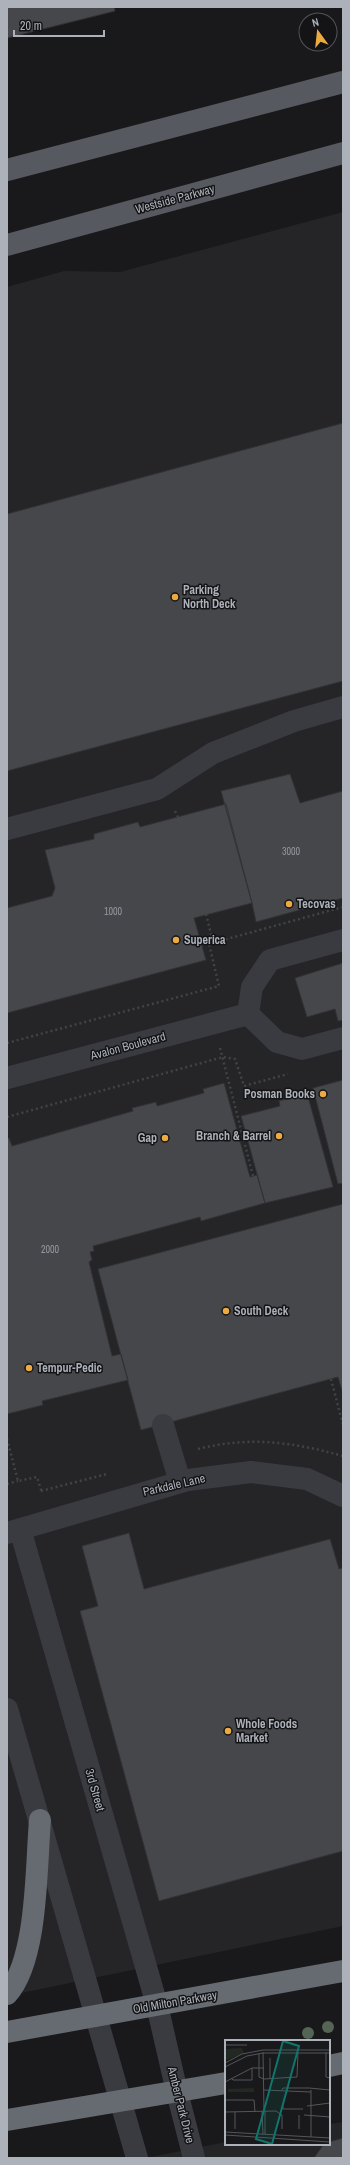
<svg xmlns="http://www.w3.org/2000/svg" width="350" height="2165" font-family="'Archivo Narrow',sans-serif">
  <style>
    .built { fill: #252528 }
    .building { fill: #46474b; stroke: #333337 }
    .lines { fill: none; stroke-linecap: round; stroke-linejoin: round }
    .path { stroke: #404347; stroke-width: 2.5; stroke-dasharray: 2 3; stroke-linecap: butt }
    .minor { stroke: #3a3b40; stroke-width: 22 }
    .major { stroke: #56595f; stroke-width: 22 }
    .highway { stroke: #666a71; stroke-width: 22 }
    .tree { fill: #546555 }
    .poi-dot { fill: #ecaa40; stroke: #141416; stroke-width: 1.5 }
    .labels { text-anchor: middle; stroke-width: 3; stroke-linejoin: round; paint-order: stroke }
    .number-label { font-size: 10px; fill: #92969e }
    .street-label { font-size: 12px; fill: #acb1ba; stroke: #141416 }
    .poi-label { font-size: 12px; font-weight: bold; fill: #acb1ba; stroke: #141416; text-anchor: start }
    .inset-road { fill: none; stroke: #54565b; stroke-width: 1 }
    .view { fill: #0f766e; fill-opacity: 0.15; stroke: #0f766e; stroke-width: 2 }
    .inset-edge { fill: none; stroke: #acb1ba; stroke-width: 2 }
  </style>
  <rect width="100%" height="100%" fill="#19191b"/>
  <path class="built" d="M343,212V1926L7,1996V287L64,271L120,272Z
    M343,2122V2158H146L226,2142V2144H329V2124Z"/>
  <path class="building" d="M7,7H114L115,11L7,38Z
    M343,423V681L7,771V514Z
    M290,774L300,803L343,791V898L256,922L252,903L221,791Z
    M226,804L252,903L194,918L206,960L7,1013V908L52,896L55,888L45,850L94,839V834L138,822L140,827Z
    M343,963V1020L338,1021L335,1009L307,1017L295,978Z
    M343,1080V1183L338,1184L313,1088Z
    M224,1083L250,1177L257,1175L265,1203L201,1221L200,1217L93,1246L94,1251L90,1252L92,1260L89,1262L112,1356L121,1354L128,1380L42,1401L43,1405L7,1414V1138H9L12,1146L133,1111L132,1108L156,1102L157,1106L204,1093L203,1089Z
    M307,1093L333,1187L265,1203L241,1116L280,1106L279,1101Z
    M343,1204V1394L338,1377L141,1430L98,1269Z
    M129,1533L144,1589L330,1539L339,1569L343,1568V1851L159,1901L80,1611L98,1606L82,1546Z
    M343,2138V2158H314L324,2144H329V2142Z"/>
  <g class="lines">
    <path class="path" d="M175,811L178,817
      M206,914L213,942
      M7,1043L219,986L209,944L343,907
      M220,1048L253,1176
      M7,1117L223,1057L235,1059L244,1086L288,1074
      M331,1379L343,1425
      M7,1439L18,1481L37,1477L42,1493
      M198,1449C250,1436 292,1442 343,1456
      M7,1484L18,1481
      M41,1491L107,1474"/>
    <path class="minor" d="M7,829L157,789L213,753L294,721L343,707
      M248,1014L252,987L270,960L343,940
      M248,1014L277,1042L302,1049L343,1038
      M7,1078L248,1014
      M163,1425L180,1482
      M20,1529L157,2005L177,2092L194,2158
      M7,1533L188,1480L251,1472L307,1479L343,1496
      M7,1709L137,2158"/>
    <path class="major" d="M7,170L343,82
      M7,245L343,153"/>
    <path class="highway" d="M7,1994C38,1960 36,1866 40,1820
      M7,2032L343,1971
      M329,2066L343,2063
      M7,2120L226,2083"/>
  </g>
  <g class="tree">
    <circle cx="328" cy="2027" r="6"/>
    <circle cx="308" cy="2033" r="6"/>
  </g>
  <g class="poi-dot">
    <circle cx="175" cy="597" r="4"/>
    <circle cx="289" cy="904" r="4"/>
    <circle cx="176" cy="940" r="4"/>
    <circle cx="323" cy="1094" r="4"/>
    <circle cx="279" cy="1136" r="4"/>
    <circle cx="165" cy="1138" r="4"/>
    <circle cx="226" cy="1311" r="4"/>
    <circle cx="29" cy="1368" r="4"/>
    <circle cx="228" cy="1731" r="4"/>
  </g>
  <g class="labels">
    <g class="number-label">
      <text x="291" y="855">3000</text>
      <text x="113" y="915">1000</text>
      <text x="50" y="1253">2000</text>
    </g>
    <g class="street-label">
      <text transform="translate(175 199) rotate(-15)" y="4">Westside Parkway</text>
      <text transform="translate(128 1046) rotate(-15)" y="4">Avalon Boulevard</text>
      <text transform="translate(174 1485) rotate(-13)" y="4">Parkdale Lane</text>
      <text transform="translate(95 1790) rotate(74)" y="4">3rd Street</text>
      <text transform="translate(175 2002) rotate(-10)" y="4">Old Milton Parkway</text>
      <text transform="translate(181 2105) rotate(76)" y="4">Amber Park Drive</text>
    </g>
    <g class="poi-label">
      <text x="183" y="594">Parking<tspan x="183" dy="14">North Deck</tspan></text>
      <text x="297" y="908">Tecovas</text>
      <text x="184" y="944">Superica</text>
      <text x="315" y="1098" text-anchor="end">Posman Books</text>
      <text x="271" y="1140" text-anchor="end">Branch &amp; Barrel</text>
      <text x="157" y="1142" text-anchor="end">Gap</text>
      <text x="234" y="1315">South Deck</text>
      <text x="37" y="1372">Tempur-Pedic</text>
      <text x="236" y="1728">Whole Foods<tspan x="236" dy="14">Market</tspan></text>
    </g>
  </g>
  <g transform="translate(225 2040)">
    <rect width="105" height="105" fill="#19191b"/>
    <path d="M29,48V52H3V49Z" fill="#212922"/>
    <path d="M17,8L19,13L2,20L0,18V9Z" fill="#212922"/>
    <path class="inset-road" d="M0,5H22M38,12L39,71M101,12V37L105,38M34,14V37L39,39M45,18V39M0,23L17,14L38,10H105M0,27L22,16L38,13H105M6,38L8,40H27V28M39,39L72,37L73,12M0,42L27,28H39M39,50L86,52M57,50L58,48H84L105,50M0,60H29L30,72M58,66V69H78M82,66L105,63M37,71L38,94M40,71V94M0,72L51,71L57,75V89M74,75V89M79,75L105,77M10,89V72M0,92L105,98M0,95L105,102M86,97V50"/>
    <path class="view" d="M58,1L74,6L47,104L31,99Z"/>
    <rect width="105" height="105" class="inset-edge"/>
  </g>
  <rect width="350" height="2165" fill="none" stroke="#acb1ba" stroke-width="16"/>
  <g transform="translate(318 32) rotate(345)"><circle r="19" fill="#141416" stroke="#515358"/>
  <path d="M0-3L7 15L0 10L-7 15Z" fill="#ecaa40"/>
  <text y="-6" font-size="11" font-weight="bold" text-anchor="middle" fill="#acb1ba">N</text>
  </g>
  <path d="M14 30v6h90v-6" fill="none" stroke="#acb1ba" stroke-width="2"/>
  <text x="20" y="30" font-size="12" fill="#acb1ba" stroke="#141416" stroke-width="3" paint-order="stroke">20 m</text>
</svg>
